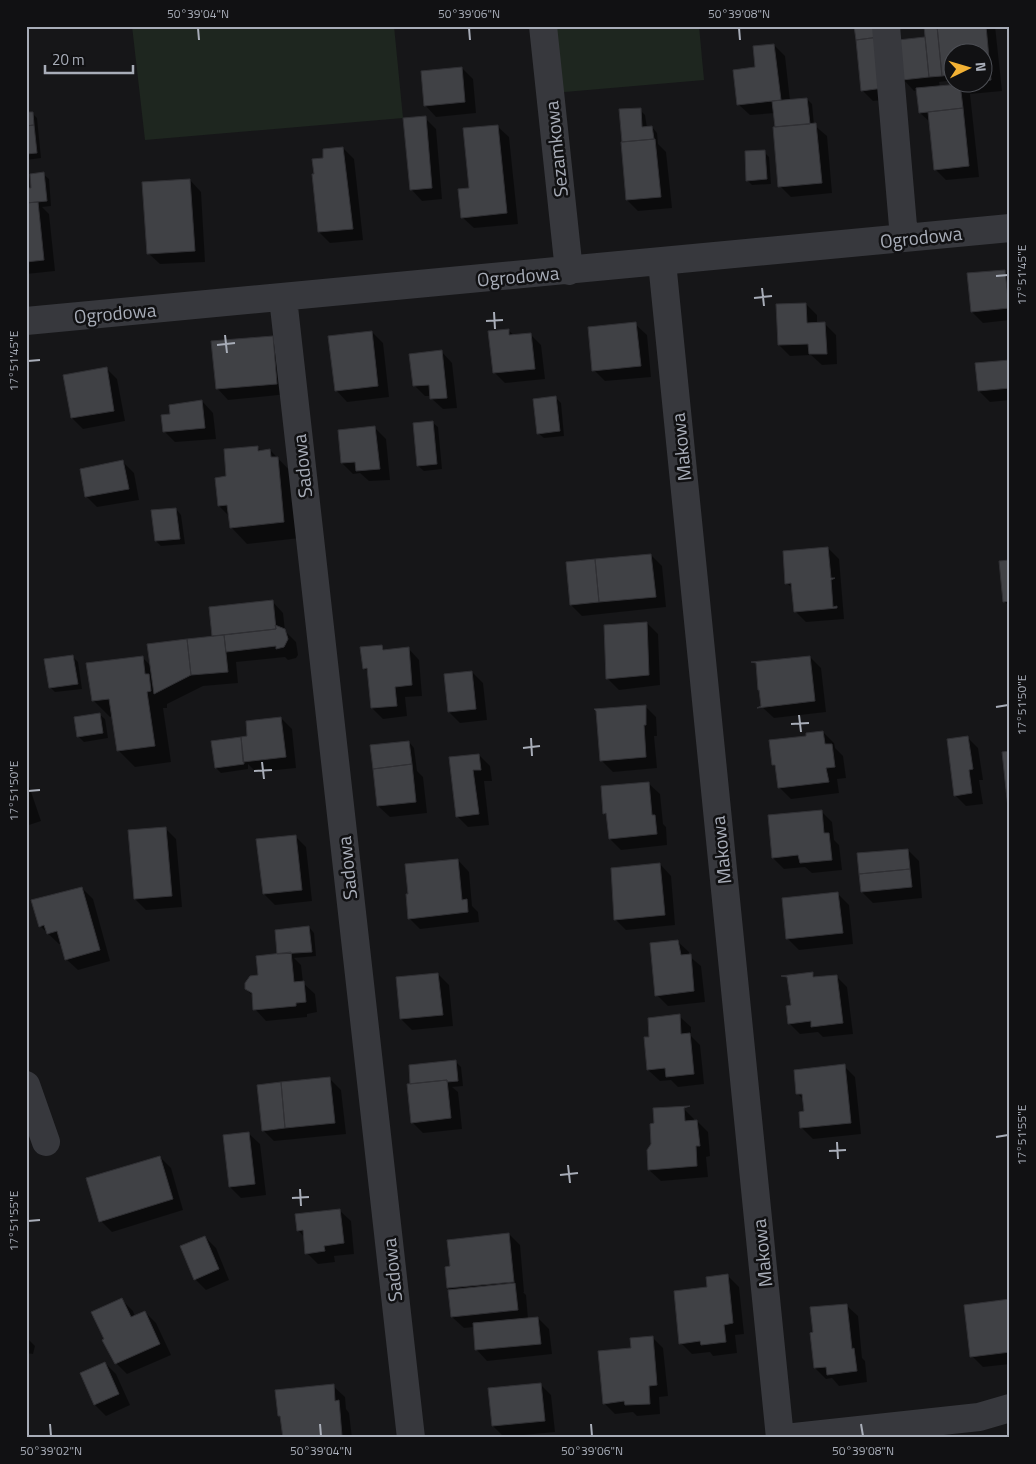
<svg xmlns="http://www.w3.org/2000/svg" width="1036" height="1464" font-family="'Titillium Web',sans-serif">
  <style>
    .green { fill: #1e261f }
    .shadow { fill: #0007; fill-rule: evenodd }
    .building { fill: #404145; stroke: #303034 }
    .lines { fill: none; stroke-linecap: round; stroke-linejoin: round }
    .minor { stroke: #37383d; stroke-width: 28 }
    .ticks { fill: none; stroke: #a8adb8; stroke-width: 2 }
    .labels { text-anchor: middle; stroke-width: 5; stroke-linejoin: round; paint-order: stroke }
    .street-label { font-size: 19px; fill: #a8adb8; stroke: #111113 }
    .neatline { fill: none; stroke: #a8adb8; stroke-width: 2 }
    .ticks-label { font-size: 12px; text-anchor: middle; fill: #a8adb8 }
  </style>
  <rect width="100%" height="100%" fill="#161618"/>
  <path class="green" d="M132,26H394L403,118L145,140Z
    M546,26H699L704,80L553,93Z"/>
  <path class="shadow" d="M856,26L895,99L873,101L862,90Z
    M925,26H995L1002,91L970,94L979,177L946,180L935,169L930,122L920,113L918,90L914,91L903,79L899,41L926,39ZM954,52H984V82H954ZM947,79L951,83V86L940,87L939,82L947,81Z
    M774,45L785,56L790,101L807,99L812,104L814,125L827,136L832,193L791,197L780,186L775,113L750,115L738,104L757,68Z
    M462,68L473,79L476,113L436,117L425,105Z
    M640,110L645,115L647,128L652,127L657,133L658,144L666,152L672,208L638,211L627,200L622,144Z
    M26,113H32L37,118L41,158L26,160Z
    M425,118L436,129L442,199L422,201L411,189Z
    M497,126L509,137L518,224L474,228L462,217L471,189Z
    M343,148L354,159L363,240L330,243L319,232L324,159Z
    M764,152L769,157L771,184L752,185L747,180Z
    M43,174L49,179L51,206L42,207L49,214L55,271L26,274V190L32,189Z
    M190,180L201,192L205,262L160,264L148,253Z
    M1005,271L1010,276V320L983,323L972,312Z
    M806,304L817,315V324L824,323L836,335L837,364L822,365L811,355L790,356L779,345Z
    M635,324L647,335L651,377L605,381L594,370Z
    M508,330L515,336L530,334L541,345L545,379L505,383L494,372Z
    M372,332L383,343L389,397L347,402L336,390Z
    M273,337L284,348L288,394L228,400L217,388Z
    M441,351L452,363L457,408L443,409L431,398V396H425L414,385Z
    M1010,361V400L990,402L979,391Z
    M106,368L117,379L125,421L83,429L72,418Z
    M555,397L561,403L564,436L544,438L538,433Z
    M202,401L213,413L216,439L175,442L164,431L171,415Z
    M432,422L438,427L442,469L424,471L418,466Z
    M375,428L386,439L390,480L369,481L360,473L353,474L342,463Z
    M257,447L261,451L270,450L294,475L300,538L247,544L231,527L229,516L219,506Z
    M123,462L134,473L139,500L97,507L86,496Z
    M176,509L181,515L185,544L161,546L156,541Z
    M828,548L839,559L844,619L806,622L795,611L793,589L787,583Z
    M651,555L662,566L666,607L582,616L571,605Z
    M1010,561V607L1004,601Z
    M272,601L283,613L285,631L296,642L298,655L296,658L288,660L285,657L236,662L238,683L203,686L167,704V708H163L171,762L135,767L118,750L113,716L110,717L93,700L142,657L152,667L213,637L210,608Z
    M647,623L658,634L660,685L619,690L607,678Z
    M382,647L386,651L408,648L419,660L422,696L405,697L407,716L383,719L372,708L368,672L364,668Z
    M73,657L78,662L82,689L55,692L50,687Z
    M810,657L821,668L826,712L774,718L762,707Z
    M472,672L483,683L487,720L460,723L449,712Z
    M645,706L656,717L657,736H654L657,768L613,772L602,761Z
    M99,714L105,719L108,738L84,742L78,736Z
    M281,718L292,729L296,768L256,772L248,764V769L221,773L216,768L248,737Z
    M823,732L834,743L835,748L843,756L846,778L837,779L839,793L791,799L780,788L777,769L773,765Z
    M967,737L978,748L983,780H979L983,804L966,806L955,795Z
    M409,742L414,748L417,771L423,777L427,813L390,817L378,806Z
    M479,755L490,766L492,781H484L489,825L468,827L457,816L450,758Z
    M26,777L41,821L26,826Z
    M648,783L660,794L663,824L666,827L667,845L621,850L610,839L608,816L605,813Z
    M821,811L832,822L834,840L839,845L842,870L812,873L805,867L784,869L773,858Z
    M165,828L176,839L182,907L146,910L135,899Z
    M295,836L306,847L312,901L275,905L264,894Z
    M908,850L919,861L922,898L873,903L862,892Z
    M458,860L469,872L472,906L478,912L479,922L420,929L409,918Z
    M660,864L671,876L675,925L626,930L615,919Z
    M82,888L93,899L110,961L78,970L66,959L62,943L59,944L40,926Z
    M838,894L849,905L853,944L799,950L788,939Z
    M309,927L314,933L316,956L294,958L301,965L303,983L315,994L317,1012L307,1014V1017L266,1021L255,1009L254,997L246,989L279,955Z
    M677,941L689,952V956L701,966L705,1002L668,1006L657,995Z
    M438,974L449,985L453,1026L412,1030L401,1019Z
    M812,974L817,978L836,976L847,987L853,1034L823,1037L818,1032L800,1034L789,1023L793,1006Z
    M679,1016L691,1027V1036L700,1045L704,1084L678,1087L671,1080L660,1081L648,1070Z
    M456,1062L461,1067L463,1086L452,1087L458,1092L462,1129L423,1133L412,1122Z
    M844,1066L855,1077L861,1134L813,1139L802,1128L805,1112L804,1100L798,1094Z
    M330,1079L341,1090L346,1134L274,1141L263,1130Z
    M683,1108L694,1119V1121H697L708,1132L710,1156L706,1157L708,1177L661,1181L649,1170Z
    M248,1133L260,1144L266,1195L241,1198L230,1187Z
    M160,1157L171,1168L183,1210L112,1232L101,1221Z
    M339,1210L351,1221L354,1254L334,1256L335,1262L318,1264L307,1253L305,1238L298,1230Z
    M509,1234L520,1245L524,1292H523L526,1295L528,1319L538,1318L549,1329L552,1354L487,1361L476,1349L474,1327L464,1328L452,1317L450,1291H451L448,1288L452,1267Z
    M205,1237L216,1248L229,1280L206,1290L195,1279Z
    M728,1276L739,1287L744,1334L735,1335L737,1353L713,1356L710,1352L692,1354L681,1343L708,1288Z
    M121,1299L133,1311L135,1317L145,1312L156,1323L171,1355L127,1374L116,1363Z
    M1010,1301V1364L983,1367L972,1356Z
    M846,1305L858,1316L862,1358L865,1361L867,1382L839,1386L832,1378L826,1379L815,1368V1333Z
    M652,1337L663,1348L668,1396L659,1397L660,1414L637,1416L633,1412L615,1414L604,1403L633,1349Z
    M26,1340H29L35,1346L33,1354L26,1353Z
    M105,1363L116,1374L130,1405L106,1416L95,1405L81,1374Z
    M540,1384L551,1395L555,1432L504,1437L493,1426Z
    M333,1386L345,1397L346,1409L349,1413L352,1438H284L282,1418L279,1416Z"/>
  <path class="building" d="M854,26H878L879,37L856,40Z
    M924,26H937L942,76L929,77Z
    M937,26H986L991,80L984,81V52H954V82H968L950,85L949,75L942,76Z
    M879,37L884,88L861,91L856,40Z
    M925,37L929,77L902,80L898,40Z
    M774,44L781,100L737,105L733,70L755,67L753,46Z
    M462,67L465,102L424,106L421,71Z
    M960,84L963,108L919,113L916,88Z
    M807,98L810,124L775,127L772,101Z
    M641,108L642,127L652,126L654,139L622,142L619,109Z
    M963,108L969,166L934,170L928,112Z
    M26,112H33L34,125L26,126Z
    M426,116L432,188L410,190L403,118Z
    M816,123L822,183L778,187L773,127Z
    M34,125L37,153L26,154V126Z
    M498,125L507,213L461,218L458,189L469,188L463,128Z
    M655,139L661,197L626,200L621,142Z
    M343,147L353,229L318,232L312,174H314L312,159L323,158V149Z
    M765,150L767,179L746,181L745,151Z
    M44,172L47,201L26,203V188H31L30,174Z
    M190,179L195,251L147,254L142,182Z
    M38,202L44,260L26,262V203Z
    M1005,270L1009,308L971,312L967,273Z
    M806,303L807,323L825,322L827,354H809L808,344L778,345L776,304Z
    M636,322L641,366L592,371L588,327Z
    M509,329V335L531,333L535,369L493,373L488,331Z
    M372,331L378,386L335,391L328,336Z
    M273,336L277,384L216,389L211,341Z
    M442,350L447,398L430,399L429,385L413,386L409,354Z
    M1010,360V388L978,391L975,363Z
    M107,367L114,411L71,418L63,375Z
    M556,396L560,431L537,434L533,399Z
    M202,400L205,428L163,432L161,415L170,414L169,405Z
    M433,421L437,464L417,466L413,423Z
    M375,426L380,469L356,471L355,462L341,463L338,430Z
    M258,446V451L270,449L271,457H278L284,522L230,528L227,505L218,506L215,478L226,476L224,449Z
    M123,460L129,489L85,497L80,469Z
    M176,508L180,539L155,541L151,510Z
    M828,547L831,578H835L831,580L833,607L837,606V608L794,612L791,583L785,584L783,551Z
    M651,554L656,597L599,602L595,559Z
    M595,559L599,602L570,605L566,562Z
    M1010,560V601L1003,602L999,561Z
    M273,600L276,629L212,636L209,607Z
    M647,622L649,675L606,679L604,625Z
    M275,625L285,629L288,639L284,647L276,649V646L226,652L224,635L276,629Z
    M224,635L228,672L191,675L187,639Z
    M187,639L191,675L154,694L147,644Z
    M382,645L383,650L409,647L412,685L395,687L397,706L371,708L367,668L363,669L360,647Z
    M73,655L78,684L49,688L44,659Z
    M143,656L145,674H149L151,691L147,692L155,746L117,751L109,699L92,701L86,663Z
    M810,656L815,701L757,708L761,706L759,690H758L756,663L751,662Z
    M472,671L476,709L448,712L444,674Z
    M646,705V725H644L646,757L600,761L596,711L594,709Z
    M100,713L103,733L77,737L74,717Z
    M281,717L286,757L243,762L241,737L247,736L246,721Z
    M823,731L825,744H832L835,767L826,768L829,782L778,788L775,765H772L769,740L806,736V733Z
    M968,736L973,769L969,770L972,793L954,796L947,739Z
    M241,737L244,764L215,768L211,741Z
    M409,741L412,764L373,769L370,745Z
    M1010,751V808H1008L1002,752Z
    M479,754L481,770H473L479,814L456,817L449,757Z
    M412,764L416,802L377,806L373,769Z
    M649,782L652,815H655L657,834L609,839L606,813L603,814L601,786Z
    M822,810L824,833H829L832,860L800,863L798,855L772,858L768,815Z
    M166,827L172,896L134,899L128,830Z
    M296,835L302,890L263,894L256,839Z
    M908,849L910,869L859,874L857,853Z
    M458,859L462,900L467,899L468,912L408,919L406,894H408L405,864Z
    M660,863L665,915L614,920L611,868Z
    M910,869L912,887L861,892L859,874Z
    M82,887L100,950L65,960L57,931L47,934L44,925L39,927L31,900Z
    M838,892L843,933L786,939L782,898Z
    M309,926L312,952L277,954L275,930Z
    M678,940L681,955L691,954L694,991L655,996L650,943Z
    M291,952L294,982L304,981L306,1002L296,1003V1006L253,1010L252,993L245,989V983L250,976L258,975L256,956Z
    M813,972V977L837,975L843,1023L811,1027V1021L788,1024L786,1006L791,1005L787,977L781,976Z
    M438,973L443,1015L400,1019L396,977Z
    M680,1014L681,1034L690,1033L694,1074L666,1077L665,1068L647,1070L644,1037H649L648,1018Z
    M456,1060L458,1081L447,1082V1080L410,1084L409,1065Z
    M845,1064L851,1123L800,1128L799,1112L804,1111L802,1094H796L794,1070Z
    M330,1077L335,1123L285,1128L281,1082Z
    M447,1080L451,1118L411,1123L407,1084Z
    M281,1082L285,1128L262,1131L257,1085Z
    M690,1106L684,1108L685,1121L697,1120L700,1146H696L697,1166L648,1170L647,1150L651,1144L650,1124L654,1123L653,1108Z
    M249,1132L255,1184L229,1187L223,1135Z
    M160,1156L173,1199L99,1222L86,1178Z
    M340,1209L344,1243L324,1246L325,1251L305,1254L303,1230L297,1231L295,1214Z
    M509,1233L514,1282L447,1288L445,1267L450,1266L447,1240Z
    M205,1236L219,1269L194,1280L180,1246Z
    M728,1274L733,1323L724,1325L726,1342L701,1345L700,1341L679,1344L674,1291L707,1287L706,1277Z
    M515,1283L518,1310L451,1317L448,1290Z
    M122,1298L131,1317L145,1311L160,1344L115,1364L102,1340L104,1339L91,1312Z
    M1010,1299V1352L970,1357L964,1305Z
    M847,1304L852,1349L854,1348L857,1371L827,1375L826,1367L814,1368L810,1333L813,1332L810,1307Z
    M538,1317L541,1344L475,1350L473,1323Z
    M653,1336L657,1385L649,1386L650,1404L625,1405L624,1401L603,1404L598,1351L631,1348L630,1338Z
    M105,1362L119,1394L94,1405L80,1373Z
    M541,1383L545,1421L492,1426L488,1388Z
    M334,1384L335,1401L339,1400L342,1436L326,1438H283L280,1416H278L275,1390Z"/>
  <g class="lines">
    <path class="minor" d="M543,26L569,271
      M886,26L904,238
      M662,262L780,1438
      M283,298L411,1438
      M26,321L1010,228
      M26,1085L46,1142
      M785,1438L979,1417L1010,1408"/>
  </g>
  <path class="ticks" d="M198,28L199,40M469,28L470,40M739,28L740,40M996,276L1008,275M762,288L764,306M754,298L772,296M494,312L495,329M486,321L503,320M225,335L227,353M217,345L235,343M28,361L40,360M996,707L1008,705M799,715L801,732M791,724L809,723M531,738L532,756M523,748L540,746M262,762L264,779M254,771L272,770M28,791L40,790M996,1137L1008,1135M837,1142L838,1159M829,1151L846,1150M568,1165L570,1183M560,1175L578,1173M300,1189L301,1206M292,1198L309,1197M28,1221L40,1220M50,1424L51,1436M320,1424L321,1436M591,1424L592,1436M861,1424L863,1436"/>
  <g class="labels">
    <g class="street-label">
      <text transform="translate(556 149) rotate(-96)" y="7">Sezamkowa</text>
      <text transform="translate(921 237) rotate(-6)" y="7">Ogrodowa</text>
      <text transform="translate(518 276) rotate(-5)" y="7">Ogrodowa</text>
      <text transform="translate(115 313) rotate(-5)" y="7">Ogrodowa</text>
      <text transform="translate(681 447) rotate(-96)" y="7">Makowa</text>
      <text transform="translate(302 466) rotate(-96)" y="7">Sadowa</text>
      <text transform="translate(721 850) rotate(-96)" y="7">Makowa</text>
      <text transform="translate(347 868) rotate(-96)" y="7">Sadowa</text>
      <text transform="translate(762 1253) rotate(-96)" y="7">Makowa</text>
      <text transform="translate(392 1270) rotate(-96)" y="7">Sadowa</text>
    </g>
  </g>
  <rect width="1036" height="1464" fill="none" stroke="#111113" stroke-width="55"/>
  <g transform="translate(968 68) rotate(85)"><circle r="24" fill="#111113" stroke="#4d4f55"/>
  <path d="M0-4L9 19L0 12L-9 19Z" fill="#f2b134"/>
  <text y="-8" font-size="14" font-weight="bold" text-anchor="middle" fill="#a8adb8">N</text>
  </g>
  <path d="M45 65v8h88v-8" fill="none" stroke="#a8adb8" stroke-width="2.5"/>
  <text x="52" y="65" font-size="15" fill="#a8adb8" stroke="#111113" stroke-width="4" paint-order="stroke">20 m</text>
  <rect x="28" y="28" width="980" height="1408" class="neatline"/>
  <g class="ticks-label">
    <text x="198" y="18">50°39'04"N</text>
    <text x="469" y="18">50°39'06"N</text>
    <text x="739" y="18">50°39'08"N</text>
    <text transform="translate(1022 275) rotate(-90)" y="4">17°51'45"E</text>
    <text transform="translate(14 361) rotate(-90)" y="4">17°51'45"E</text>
    <text transform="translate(1022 705) rotate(-90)" y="4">17°51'50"E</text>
    <text transform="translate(14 791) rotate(-90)" y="4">17°51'50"E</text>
    <text transform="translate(1022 1135) rotate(-90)" y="4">17°51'55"E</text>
    <text transform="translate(14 1221) rotate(-90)" y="4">17°51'55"E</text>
    <text x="51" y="1455">50°39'02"N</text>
    <text x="321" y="1455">50°39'04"N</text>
    <text x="592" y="1455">50°39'06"N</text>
    <text x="863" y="1455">50°39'08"N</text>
  </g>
</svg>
